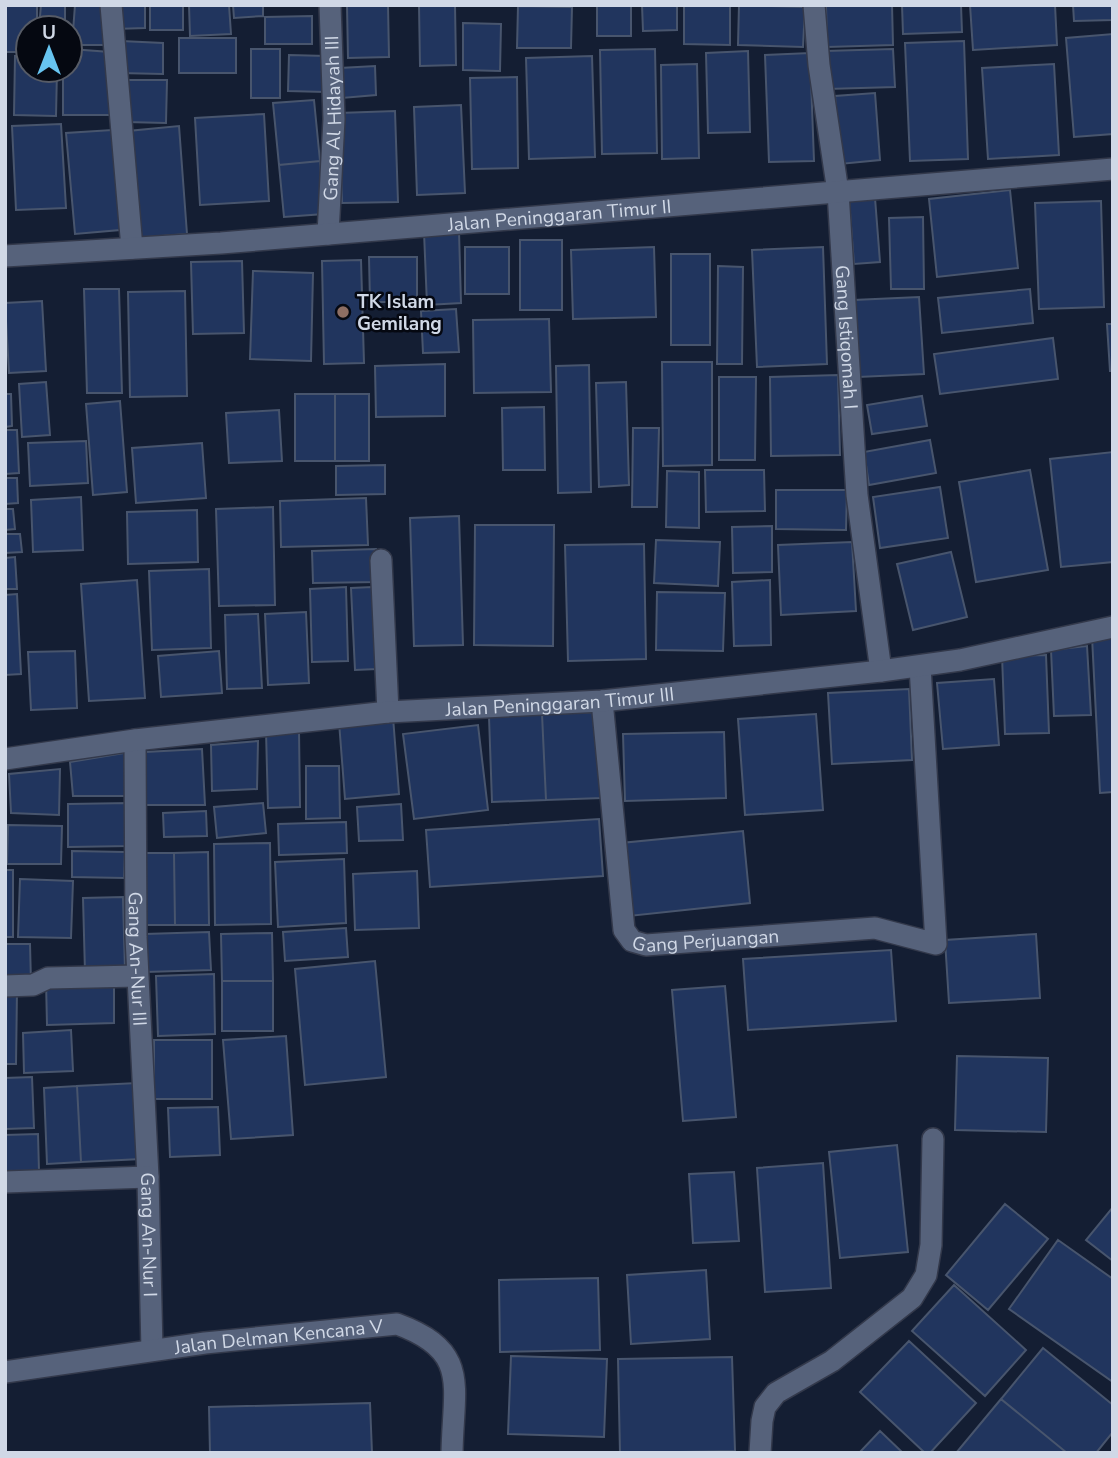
<svg xmlns="http://www.w3.org/2000/svg" width="1118" height="1458" font-family="'Nunito Sans',sans-serif">
  <style>
    .building { fill: #21355e; stroke: #48556d; stroke-width: 2 }
    .lines { fill: none; stroke-linecap: round; stroke-linejoin: round }
    .street-casing { stroke: #33394b; stroke-width: 24 }
    .street { stroke: #56627b; stroke-width: 21 }
    .education-dot { fill: #8d6e63; stroke: #050811; stroke-width: 2.5 }
    .labels { text-anchor: middle; stroke-width: 5; stroke-linejoin: round; paint-order: stroke }
    .street-label { font-size: 19px; fill: #d0d8e6; stroke: #050811 }
    .poi-label { font-size: 19px; font-weight: bold; fill: #d0d8e6; stroke: #050811; text-anchor: start }
  </style>
  <rect width="100%" height="100%" fill="#141e33"/>
  <path class="building" d="M5,5H37V28H28V52H5Z
    M41,5H65V28H39Z
    M75,5H103L106,45H72Z
    M115,5H145V28L115,29Z
    M150,5H183V30H150Z
    M189,5H229L231,34L190,36Z
    M233,5H263V16L234,18Z
    M347,5H388L389,57L348,58Z
    M419,5H455L456,65L420,66Z
    M597,5H631V36H597Z
    M642,5H677V30L643,31Z
    M684,5L730,6V45L684,44Z
    M739,5L805,7L803,47L738,45Z
    M826,5H892L893,45L827,47Z
    M902,5H961L962,32L903,34Z
    M970,5H1055L1057,45L973,50Z
    M1073,5H1113V20L1074,21Z
    M518,6L572,7L571,48H517Z
    M312,16V44H265V17Z
    M463,23L501,24L500,71L463,70Z
    M1113,34V134L1074,137L1066,38Z
    M179,38H236V73H179Z
    M121,41L163,43V74L119,73Z
    M964,41L968,159L910,161L905,43Z
    M70,49L110,52L114,115H63V70H70Z
    M251,49H280V98H251Z
    M655,49L657,153L602,154L600,50Z
    M893,49L895,87L827,89L825,51Z
    M748,51L750,132L708,133L706,53Z
    M810,53L814,161L769,162L765,55Z
    M289,55L326,56L325,92L288,91Z
    M15,56H28V70H57L56,116L14,115Z
    M592,56L595,157L529,159L526,58Z
    M697,64L699,158L662,159L661,65Z
    M1054,64L1059,155L988,159L982,68Z
    M375,66L376,95L342,98L340,68Z
    M517,77L518,168L472,169L470,78Z
    M126,80H167L166,123L126,122Z
    M875,93L880,160L840,164L835,96Z
    M314,100L320,161L279,165L273,103Z
    M461,105L465,193L417,195L414,107Z
    M395,111L398,202L342,203L339,113Z
    M264,114L269,201L200,205L195,118Z
    M61,124L66,208L16,210L12,126Z
    M179,126L187,234L136,238L128,131Z
    M112,130L120,230L75,234L66,133Z
    M320,161L324,214L284,217L279,165Z
    M1010,190L1018,268L937,277L929,199Z
    M875,198L880,262L854,264L849,200Z
    M1101,201L1104,307L1039,309L1035,203Z
    M923,217L924,289H891L889,218Z
    M459,231L461,303L427,305L424,232Z
    M520,240H562V310H520Z
    M465,247H509V294H465Z
    M654,247L656,317L573,319L571,250Z
    M823,247L827,364L757,367L752,250Z
    M671,254H710V345H671Z
    M369,257H417V302H370Z
    M361,260L364,363L324,364L322,261Z
    M242,261L244,333L193,334L191,262Z
    M718,266L743,267L742,364H717Z
    M253,271L313,273L311,361L250,359Z
    M84,289H119L122,393H87Z
    M1030,289L1033,323L942,333L938,298Z
    M185,291L187,396L130,397L128,292Z
    M919,297L924,374L858,377L854,300Z
    M42,301L46,371L9,373L5,303Z
    M456,309L459,352L423,353L421,311Z
    M549,319L551,392L474,393L473,320Z
    M1107,324H1113V371H1110Z
    M1053,338L1058,379L940,394L934,354Z
    M662,362H712V465L663,466Z
    M445,364V416L376,417L375,366Z
    M589,365L591,492L558,493L556,366Z
    M838,375L840,455L771,456L770,377Z
    M719,377H756L755,460H719Z
    M46,382L50,435L22,437L19,384Z
    M626,382L629,485L599,487L596,383Z
    M5,394H11L12,426L5,427Z
    M295,394H335V461H295Z
    M335,394H369V461H335Z
    M922,396L927,426L872,434L867,405Z
    M120,401L127,492L93,495L86,404Z
    M544,407L545,470H503L502,408Z
    M279,410L282,461L229,463L226,413Z
    M633,428H659L657,507H632Z
    M5,430H17L19,473L5,474Z
    M930,440L936,473L869,485L864,452Z
    M86,441L88,483L30,486L28,443Z
    M202,443L206,498L136,503L132,448Z
    M1113,452V562L1061,567L1050,459Z
    M385,465V494L336,495V466Z
    M705,470H764L765,511L706,512Z
    M1030,470L1048,570L976,582L959,482Z
    M667,471L699,472V528L666,527Z
    M5,478H17L18,503L5,504Z
    M940,487L948,538L880,548L873,497Z
    M776,490H847L846,530L776,529Z
    M81,497L83,550L33,552L31,500Z
    M366,498L368,545L281,547L280,501Z
    M273,507L275,605L219,606L216,509Z
    M5,509H13L15,529L5,530Z
    M197,510L198,562L128,564L127,512Z
    M459,516L463,645L414,646L410,518Z
    M475,525H554L553,646L474,645Z
    M772,526V572L733,573L732,527Z
    M5,534H20L22,552L5,553Z
    M656,540L720,542L718,586L654,583Z
    M852,542L856,611L781,615L778,545Z
    M644,544L646,659L568,661L565,545Z
    M376,549L377,582L313,583L312,551Z
    M951,552L967,617L913,630L897,564Z
    M15,557L17,589H5V558Z
    M209,569L211,648L152,650L149,571Z
    M137,580L145,698L89,701L81,584Z
    M770,580L771,645L734,646L732,582Z
    M346,587L348,661L312,662L310,589Z
    M372,587L377,669L355,670L351,588Z
    M657,592L725,593L723,651L656,650Z
    M17,594L21,674L5,675V595Z
    M306,612L309,683L268,685L265,614Z
    M258,614L262,688L227,689L225,615Z
    M1113,636V792L1100,793L1092,637Z
    M1087,646L1091,715L1054,716L1051,650Z
    M75,651L77,708L31,710L28,652Z
    M219,651L222,693L161,697L158,656Z
    M1046,655L1049,733L1005,734L1002,656Z
    M994,679L999,745L943,749L937,683Z
    M909,689L912,760L832,764L828,693Z
    M598,712L602,798L546,800L542,714Z
    M542,714L546,800L492,802L489,717Z
    M816,714L823,810L745,815L738,719Z
    M393,717L399,794L345,799L339,722Z
    M478,725L488,810L414,819L403,734Z
    M299,730L300,807L268,808L266,731Z
    M724,732L726,798L625,801L623,734Z
    M258,741L257,789L212,791L211,745Z
    M202,749L205,805H146L145,752Z
    M130,752V796H73L70,762Z
    M306,766H339L340,818L306,819Z
    M60,769L59,815L11,813L9,774Z
    M130,803V846L68,847V804Z
    M263,803L266,833L217,838L214,807Z
    M401,804L403,840L359,841L357,807Z
    M206,811L207,836L164,837L163,813Z
    M599,819L603,876L430,887L426,830Z
    M346,822L347,853L279,855L278,824Z
    M8,825L62,826L61,864H7Z
    M743,831L750,903L629,916L621,843Z
    M270,843L271,924L215,925L214,844Z
    M72,851L125,852L124,878L72,877Z
    M208,852L209,925H175L174,853Z
    M141,853H174L175,925H143Z
    M344,859L346,923L278,927L275,862Z
    M5,870H13V937H5Z
    M417,871L419,928L355,930L353,874Z
    M20,879L73,881L71,938L18,937Z
    M123,897L125,971L85,972L83,898Z
    M346,928L348,957L285,961L283,932Z
    M209,932L211,970L146,972L145,934Z
    M272,933L273,981H222L221,934Z
    M1036,934L1040,998L949,1003L945,940Z
    M5,944H30L31,983L5,984Z
    M891,950L896,1021L748,1030L743,959Z
    M375,961L386,1077L305,1085L295,969Z
    M214,974L215,1034L158,1036L156,976Z
    M114,980V1023L47,1025L46,981Z
    M222,981H273V1031H222Z
    M725,986L736,1117L683,1121L672,990Z
    M5,990H17L16,1064H5Z
    M71,1030L73,1071L24,1073L23,1033Z
    M286,1036L293,1135L231,1139L223,1040Z
    M154,1040H212V1099H154Z
    M957,1056L1048,1058L1046,1132L955,1130Z
    M32,1077L34,1128L5,1129V1078Z
    M137,1083L141,1159L81,1162L77,1086Z
    M77,1086L81,1162L47,1164L44,1088Z
    M218,1107L220,1155L170,1157L168,1108Z
    M38,1134L39,1171L5,1172V1135Z
    M897,1145L908,1252L840,1258L829,1152Z
    M823,1163L831,1288L765,1292L757,1168Z
    M734,1172L739,1241L693,1243L689,1174Z
    M1005,1204L1048,1239L988,1310L946,1275Z
    M1113,1207V1261L1086,1240Z
    M1058,1240L1113,1279V1382L1009,1309Z
    M706,1270L710,1339L631,1344L627,1275Z
    M598,1278L600,1350L500,1352L499,1280Z
    M954,1285L1026,1350L985,1396L912,1331Z
    M909,1341L976,1403L930,1453H925L860,1392Z
    M1043,1348L1113,1405V1432L1096,1453H1067L1001,1399Z
    M511,1356L607,1359L604,1437L508,1434Z
    M732,1357L735,1451L620,1453L618,1359Z
    M1001,1399L1067,1453H956Z
    M370,1403L372,1453H210L209,1407Z
    M880,1431L903,1453H859Z"/>
  <g class="lines">
    <g class="street-casing">
      <g id="street">
        <path d="M111,5L132,248"/>
        <path id="s1" d="M814,5L819,65L838,192L857,495L881,671"/>
        <path id="s2" d="M328,234L334,119L330,5"/>
        <path id="s3" d="M5,256L221,243L1113,169"/>
        <path d="M381,560L388,712"/>
        <path id="s4" d="M602,701L624,930L632,941L646,945L875,928L936,944L920,666"/>
        <path id="s5" d="M135,740L136,937L148,1177L152,1350"/>
        <path id="s6" d="M5,759L135,740L388,712L602,701L881,671L960,660L1113,627"/>
        <path d="M5,986L33,985L48,978L137,976"/>
        <path d="M5,1182L148,1177"/>
        <path id="s7" d="M5,1372L205,1343L397,1324C471,1351 453,1386 452,1453"/>
        <path d="M760,1453L762,1421L765,1407L776,1393L832,1361L912,1298L926,1275L931,1245L933,1139"/>
      </g>
    </g>
    <use href="#street" class="street"/>
  </g>
  <circle class="education-dot" cx="343" cy="312" r="7"/>
  <g class="labels">
    <g class="street-label">
      <text dy="7" stroke="none"><textPath href="#s2" startOffset="116">Gang Al Hidayah III</textPath></text>
      <text dy="7" stroke="none"><textPath href="#s3" startOffset="556">Jalan Peninggaran Timur II</textPath></text>
      <text dy="7" stroke="none"><textPath href="#s1" startOffset="334">Gang Istiqomah I</textPath></text>
      <text dy="7" stroke="none"><textPath href="#s6" startOffset="558">Jalan Peninggaran Timur III</textPath></text>
      <text dy="7" stroke="none"><textPath href="#s4" startOffset="318">Gang Perjuangan</textPath></text>
      <text dy="7" stroke="none"><textPath href="#s5" startOffset="219">Gang An-Nur III</textPath></text>
      <text dy="7" stroke="none"><textPath href="#s5" startOffset="495">Gang An-Nur I</textPath></text>
      <text dy="7" stroke="none"><textPath href="#s7" startOffset="276">Jalan Delman Kencana V</textPath></text>
    </g>
    <g class="poi-label">
      <text x="357" y="308">TK Islam<tspan x="357" dy="22">Gemilang</tspan></text>
    </g>
  </g>
  <rect width="1118" height="1458" fill="none" stroke="#d0d8e6" stroke-width="14"/>
  <g transform="translate(49 49)"><circle r="33" fill="#050811" stroke="#565b66" stroke-width="2"/>
  <path d="M0-5L12 26L0 18L-12 26Z" fill="#67c4f0"/>
  <text y="-10" font-size="19" font-weight="bold" text-anchor="middle" fill="#d0d8e6">U</text>
  </g>
</svg>
